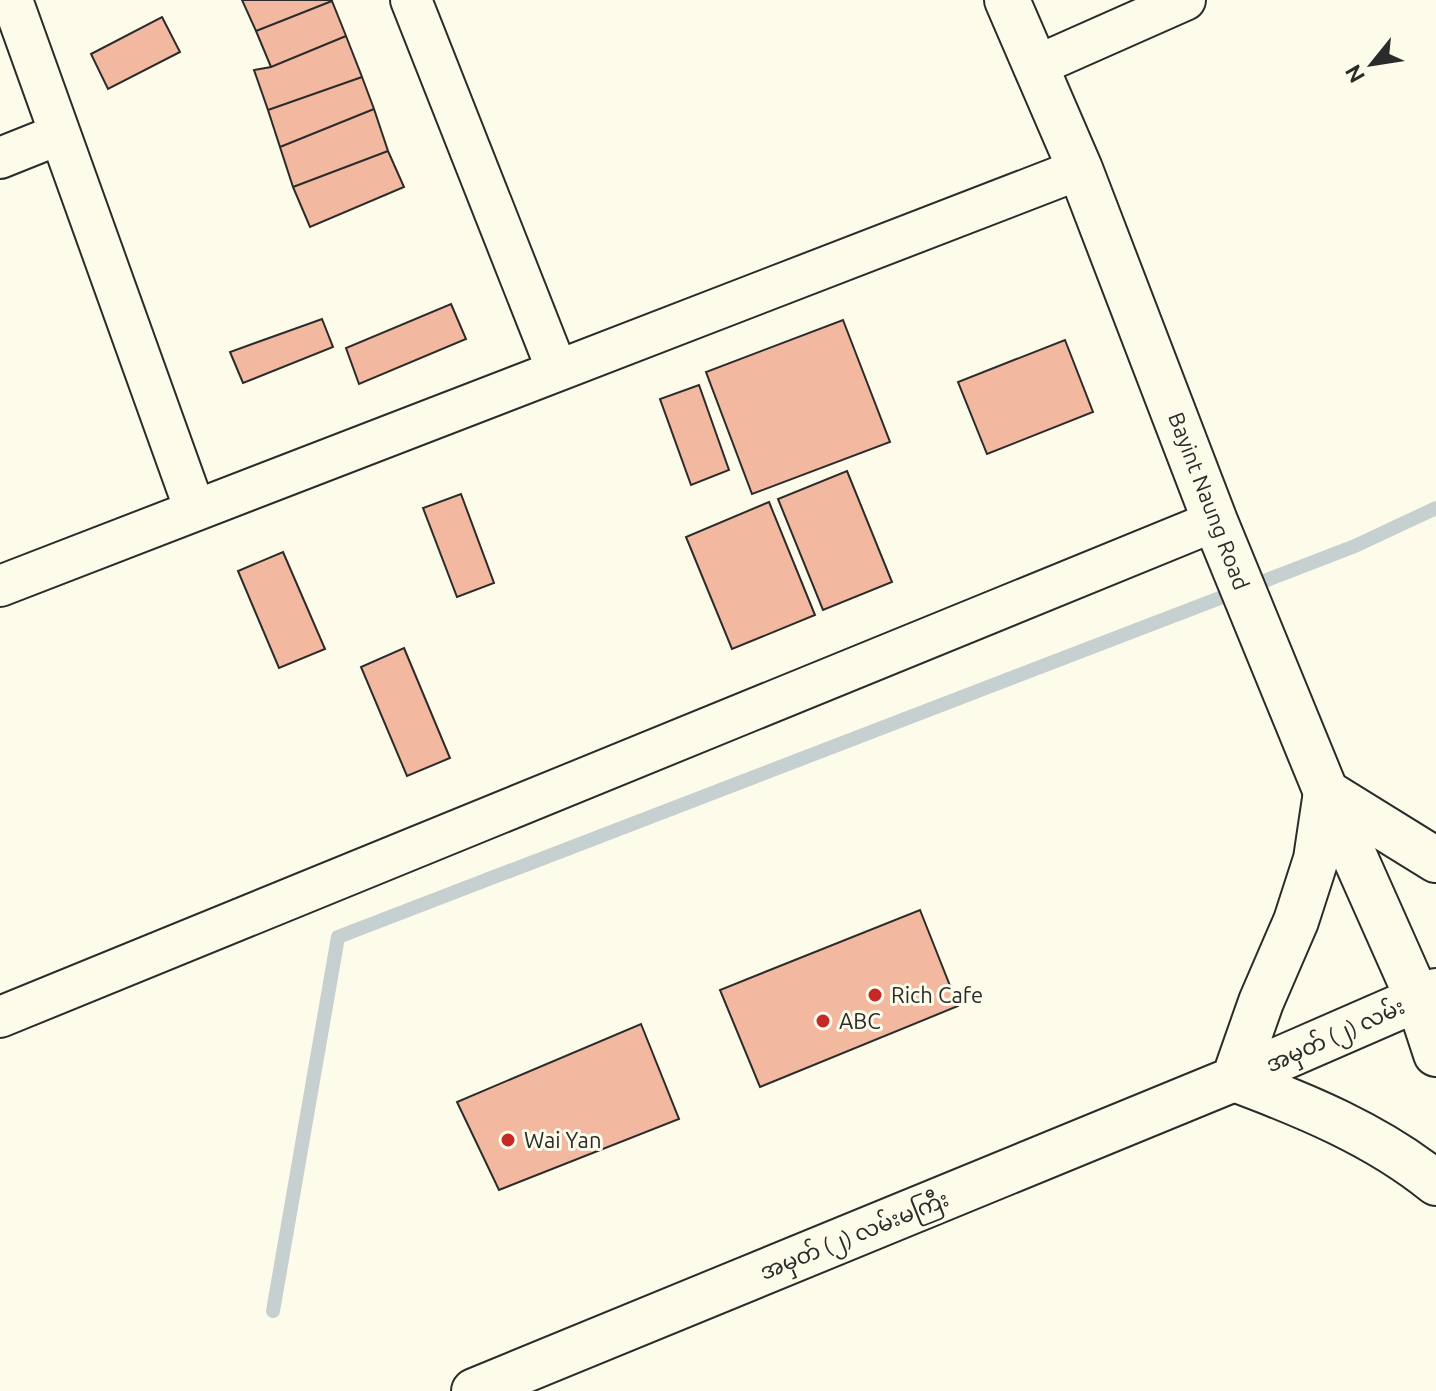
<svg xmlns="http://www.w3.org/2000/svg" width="1436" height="1391" font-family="Ubuntu,'Noto Sans Myanmar',sans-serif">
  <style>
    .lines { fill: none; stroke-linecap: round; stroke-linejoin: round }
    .stream { stroke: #c7d0d0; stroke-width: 14 }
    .building { fill: #f2b8a0; stroke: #2b2b2b; stroke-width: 2 }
    .street-casing { stroke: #2b2b2b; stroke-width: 44 }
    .secondary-casing { stroke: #2b2b2b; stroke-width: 48 }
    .primary-casing { stroke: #2b2b2b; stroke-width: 48 }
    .street { stroke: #fdfbea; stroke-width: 40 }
    .secondary { stroke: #fdfbea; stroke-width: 44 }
    .primary { stroke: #fdfbea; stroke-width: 44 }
    .poi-dot { fill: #c62828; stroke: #fdfbea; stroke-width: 3 }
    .labels { text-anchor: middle; stroke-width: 6; stroke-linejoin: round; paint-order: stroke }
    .street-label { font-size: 22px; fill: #2b2b2b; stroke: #fdfbea }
    .poi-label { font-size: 22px; fill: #2b2b2b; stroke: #fdfbea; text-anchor: start }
  </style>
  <rect width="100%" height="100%" fill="#fdfbea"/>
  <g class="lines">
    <path class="stream" d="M273,1311L338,937L1355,546L1436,508"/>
  </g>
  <path class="building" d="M242,0H332V1L256,31Z
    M332,1L346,36L271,67L256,31Z
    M162,17L180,52L108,89L91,54Z
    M346,36L362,77L268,110L254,70L271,67Z
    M362,77L374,109L280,147L268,110Z
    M374,109L388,151L293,187L280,147Z
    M388,151L404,187L310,227L293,187Z
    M451,304L466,339L359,384L346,348Z
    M322,319L333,347L243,383L230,352Z
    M843,320L890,442L752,494L706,372Z
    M1065,340L1093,412L987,454L958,382Z
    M699,385L729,470L691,485L660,399Z
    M847,471L892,582L823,610L778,499Z
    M461,494L494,583L457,597L423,508Z
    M769,502L815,615L732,649L686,537Z
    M283,552L325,649L279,668L238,571Z
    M404,648L450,758L407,776L361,667Z
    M920,910L958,1006L760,1087L720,990Z
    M641,1024L679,1119L499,1190L457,1102Z"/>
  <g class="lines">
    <g class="street-casing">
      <path id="street" d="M12,0L195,510
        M411,0L557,370
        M1036,66L1185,0
        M0,158L60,134
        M0,586L1080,169
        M0,1017L1215,521"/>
    </g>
    <g class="secondary-casing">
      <path id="secondary" d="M1007,0L1080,169L1215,521L1326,792L1418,999L1436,1054"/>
    </g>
    <g class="primary-casing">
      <path id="primary" d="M1234,1079L1261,1002L1296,921L1316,859L1326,792L1436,860
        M1234,1079C1304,1105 1377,1135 1436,1183
        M474,1391L1234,1079L1436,991"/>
    </g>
    <use href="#street" class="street"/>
    <use href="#secondary" class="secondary"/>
    <use href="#primary" class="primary"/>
  </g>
  <g class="poi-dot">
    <circle cx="875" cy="995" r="8"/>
    <circle cx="823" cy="1021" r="8"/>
    <circle cx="508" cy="1140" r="8"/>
  </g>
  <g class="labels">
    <g class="street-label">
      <text transform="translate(1209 501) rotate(69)" y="8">Bayint Naung Road</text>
      <text transform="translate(1335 1035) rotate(-24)" y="8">အမှတ် (၂) လမ်း</text>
      <text transform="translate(854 1235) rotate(-22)" y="8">အမှတ် (၂) လမ်းမကြီး</text>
    </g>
    <g class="poi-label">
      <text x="891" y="1003">Rich Cafe</text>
      <text x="839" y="1029">ABC</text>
      <text x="524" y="1148">Wai Yan</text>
    </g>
  </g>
  <g transform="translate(1372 64) rotate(240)" stroke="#fdfbea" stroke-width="6" paint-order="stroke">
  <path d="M0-6L14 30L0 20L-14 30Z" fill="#2b2b2b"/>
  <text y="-12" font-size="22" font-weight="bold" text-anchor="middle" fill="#2b2b2b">N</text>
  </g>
</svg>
